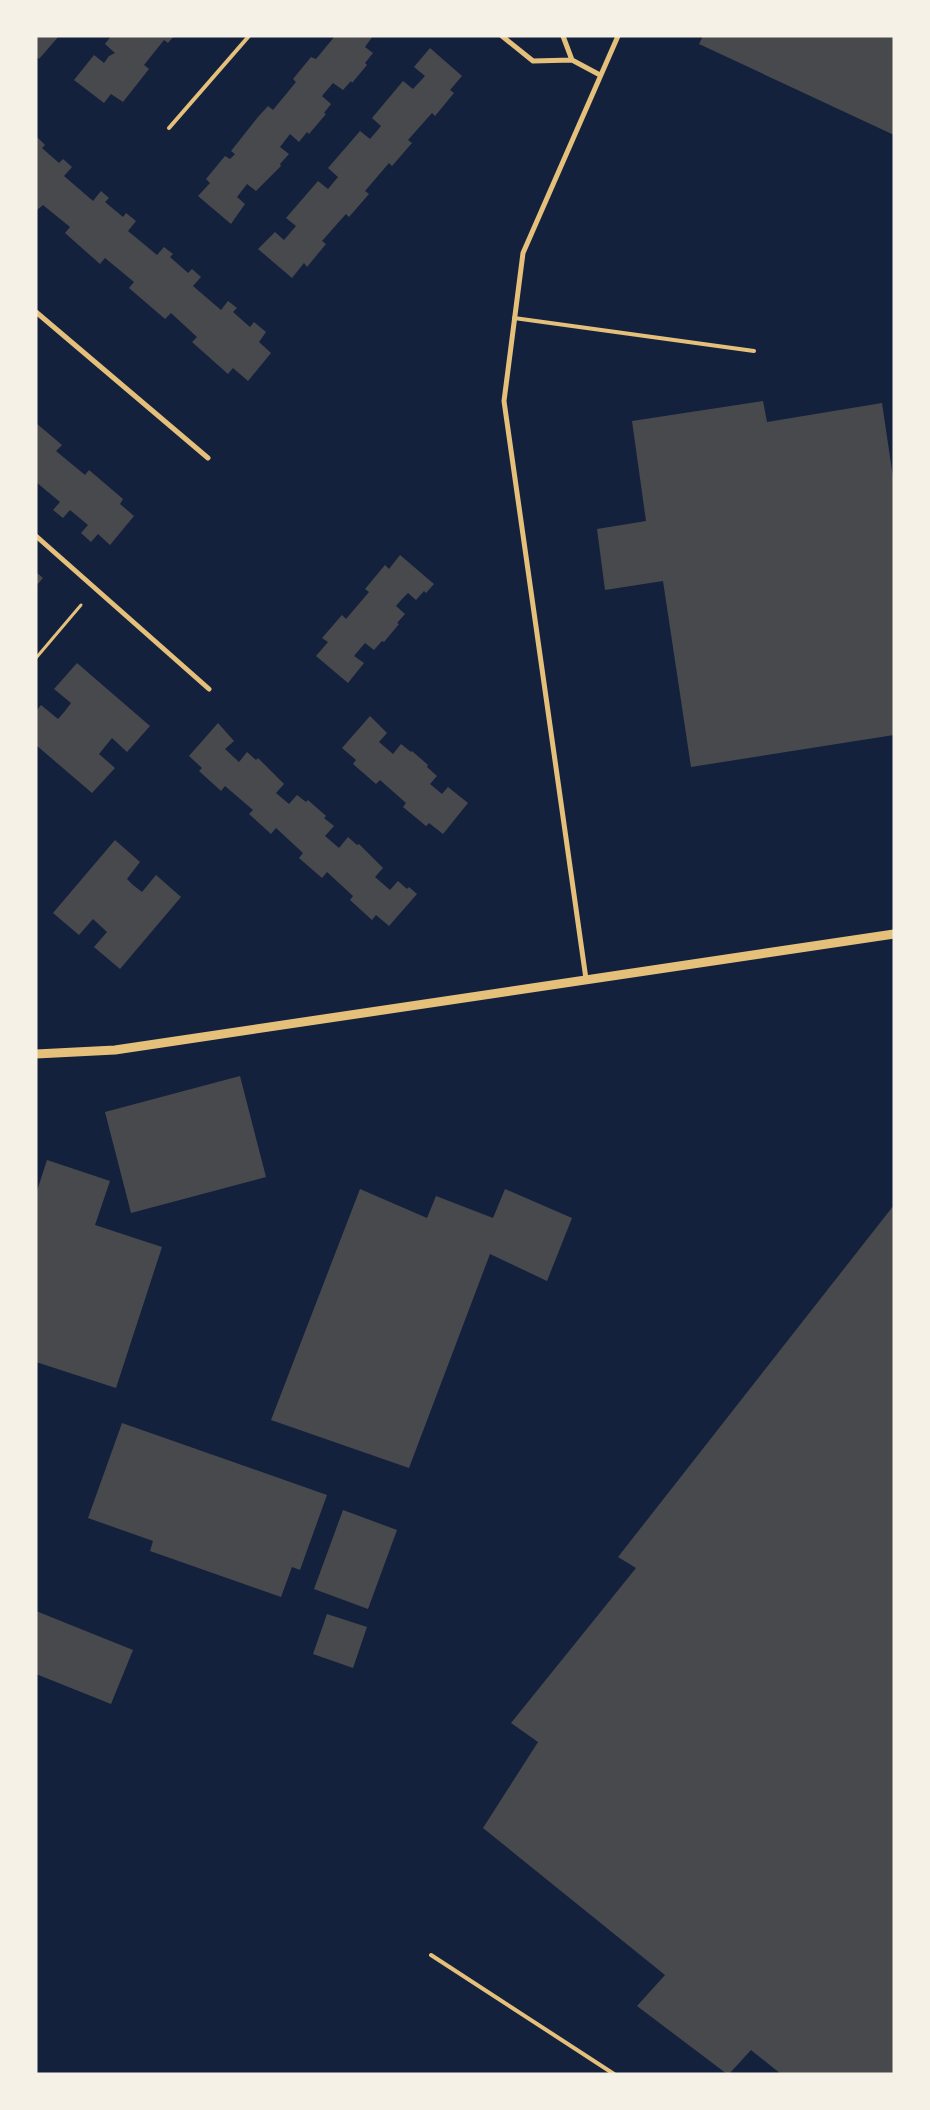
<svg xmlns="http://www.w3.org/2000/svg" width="930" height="2110" font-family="Mulish,sans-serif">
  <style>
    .building { fill: #48494c }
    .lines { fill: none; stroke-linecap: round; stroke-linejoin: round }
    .path { stroke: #e5c07b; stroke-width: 3 }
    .service { stroke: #e5c07b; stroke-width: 4 }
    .minor { stroke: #e5c07b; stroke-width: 5 }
    .tertiary { stroke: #e5c07b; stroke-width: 9 }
  </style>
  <rect width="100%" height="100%" fill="#14213d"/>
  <path class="building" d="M36,36H59L39,59L36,56Z
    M111,36H174L168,43L164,40L144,65L149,69L123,102L111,94L104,103L74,80L94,55L104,63L109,56L115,53L105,44Z
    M335,36H373L365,47L373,53L365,63L367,65L352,83L351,81L343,90L333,83L322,96L331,104L324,113L326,114L309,134L307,132L299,142L290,134L280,147L289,154L280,164L281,166L256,191L247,184L237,197L245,204L231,224L198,196L210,183L206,179L225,156L230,159L235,154L231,151L258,117L268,106L273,110L296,82L293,79L311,57L316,59Z
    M703,36H894V135L699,44Z
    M430,48L462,76L450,90L454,93L435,116L432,113L408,140L412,143L392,166L389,163L365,191L369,194L349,217L346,214L337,224L322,241L326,244L307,267L304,263L292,278L258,249L275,232L284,240L296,226L286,218L318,181L328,189L338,177L328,168L360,131L370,139L376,132L381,126L372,118L403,81L413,89L425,76L414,67Z
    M37,137L45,145L42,148L59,163L63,159L72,167L64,176L93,201L101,191L109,198L105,202L123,217L126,213L136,221L128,231L157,255L164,247L173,254L170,257L188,273L192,269L201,277L193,286L221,310L228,301L237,308L233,312L250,327L254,322L266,332L259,342L271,353L248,381L233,368L228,374L192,342L197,337L171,313L165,319L129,288L134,282L105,258L100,264L65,233L70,227L43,205L37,210L36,209Z
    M763,401L767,422L882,403L894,484V735L691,767L663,581L605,590L597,529L646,521L632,421Z
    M36,423L62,445L56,451L85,475L89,470L123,499L120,504L134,516L110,545L98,534L91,542L81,533L88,525L70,510L63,518L53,510L60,502L36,482Z
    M400,555L434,584L426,593L424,591L416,600L408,593L402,599L396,606L405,614L397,623L399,624L384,642L382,641L374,650L365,643L354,656L364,663L348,683L316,656L328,642L322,638L342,615L346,619L369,592L365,589L385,565L389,569Z
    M36,572L43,578L36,586Z
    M77,663L150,726L127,752L112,738L99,754L115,768L92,793L36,745V711L41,705L58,719L65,711L71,703L54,689Z
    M370,716L387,733L379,742L393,754L401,744L411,752L412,751L428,765L427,767L437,776L430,784L442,794L448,787L468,803L443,834L429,823L426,826L403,807L406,803L380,780L376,784L353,764L356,760L342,748Z
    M218,723L234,741L225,749L239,762L247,752L256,760L258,758L284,784L276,793L289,804L297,795L306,802L308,800L326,816L324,818L334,826L325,836L339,848L348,837L357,845L359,844L383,868L375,877L390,890L398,881L407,889L409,887L417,894L389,926L376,915L372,920L350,900L353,896L327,872L322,878L299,858L303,853L276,828L271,834L249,814L253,810L225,786L221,791L199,771L202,768L189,756Z
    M115,840L140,862L127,879L133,885L142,892L156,875L181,897L120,969L94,947L107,932L93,919L79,935L53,913Z
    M240,1076L266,1177L131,1213L105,1112Z
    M47,1160L110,1181L95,1225L162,1247L116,1388L36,1362V1194Z
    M360,1189L427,1218L436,1196L493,1218L505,1189L572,1218L547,1281L490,1254L409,1468L271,1420Z
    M894,1205V2074H781L751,2050L729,2074H727L637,2006L665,1975L483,1828L538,1742L511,1723L636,1568L618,1557Z
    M122,1423L327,1495L300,1570L292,1567L281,1597L150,1551L153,1541L88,1518Z
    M343,1510L397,1530L368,1609L314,1589Z
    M36,1611L133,1650L111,1704L36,1674Z
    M327,1614L367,1627L353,1668L313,1654Z"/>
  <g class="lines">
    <path class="path" d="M36,658L81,605"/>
    <path class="service" d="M169,128L249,36
      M514,318L754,351
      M431,1955L614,2074"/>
    <path class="minor" d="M502,36L533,61L572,60L600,75
      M563,36L572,60
      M36,312L208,458
      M36,536L209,689
      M586,979L504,401L523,253L618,36"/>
    <path class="tertiary" d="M36,1054L115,1050L894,934"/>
  </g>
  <rect width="930" height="2110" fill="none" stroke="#f6f1e7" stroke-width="75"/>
</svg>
